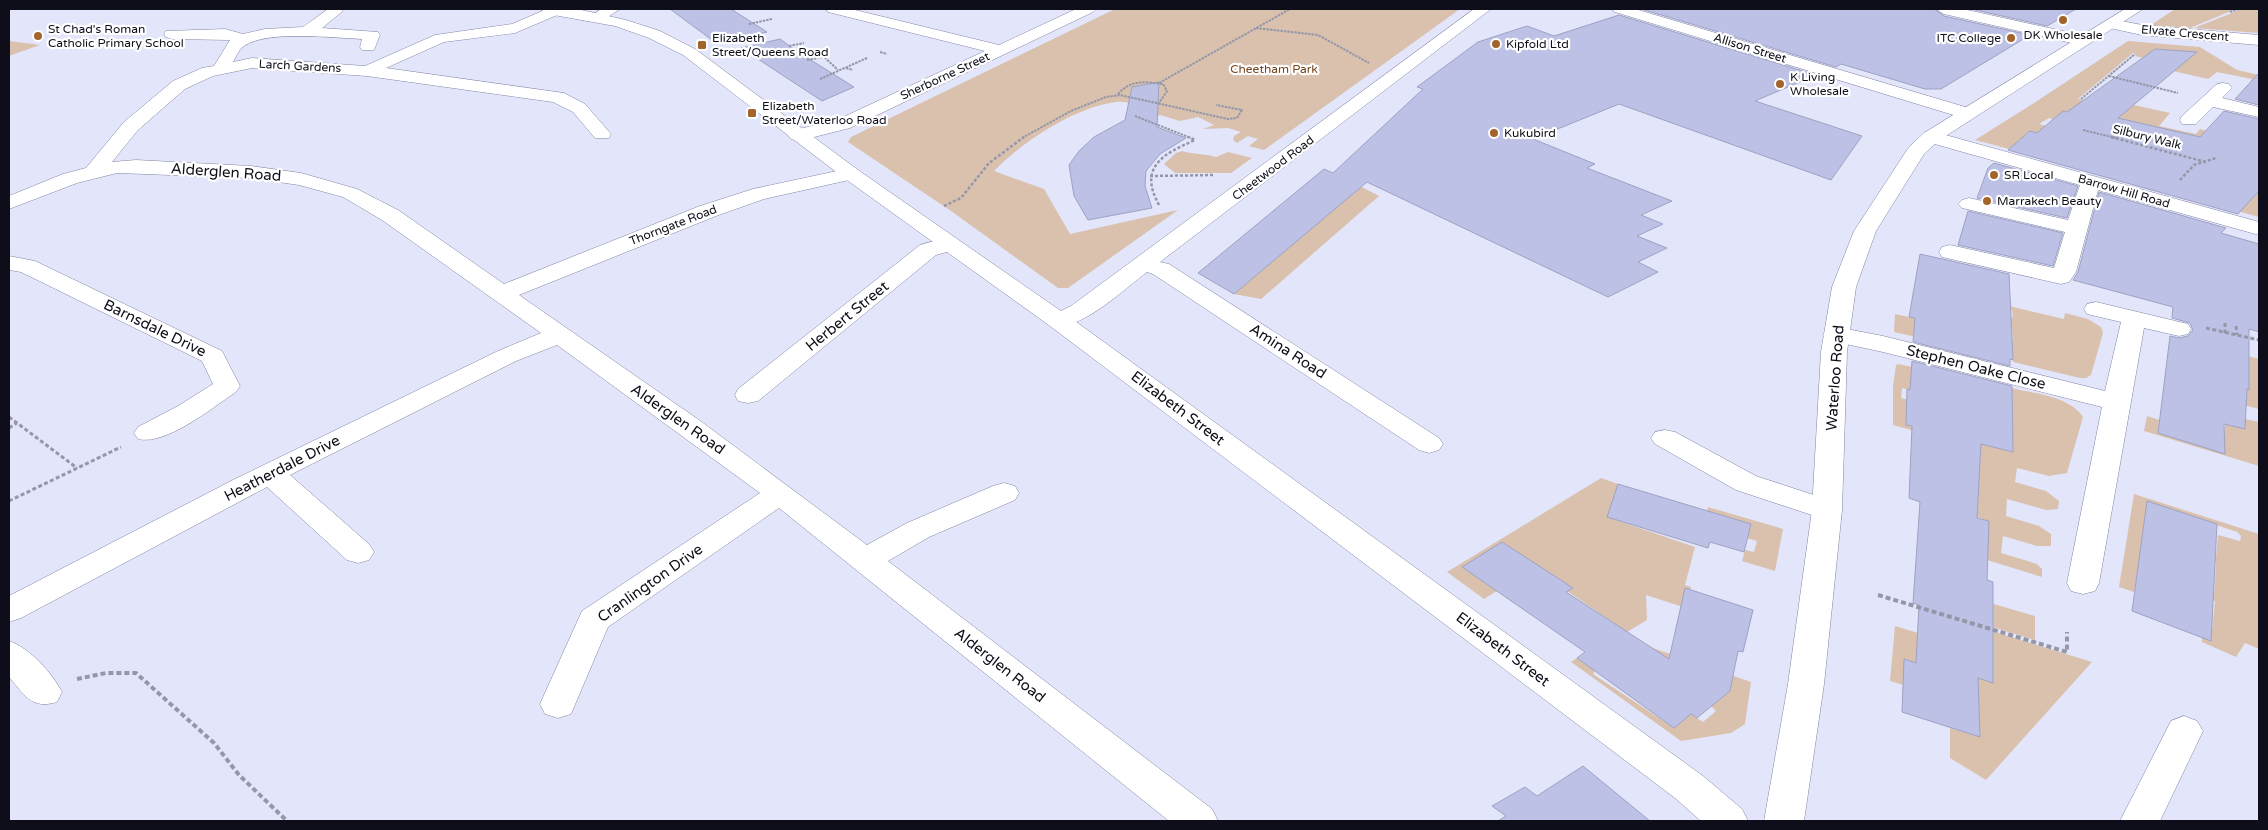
<svg xmlns="http://www.w3.org/2000/svg" width="2268" height="830" font-family="'Varela Round',sans-serif">
  <style>
    .green { fill: #d9c1ae; fill-rule: evenodd }
    .building { fill: #bcc1e5; stroke: #9da2c2 }
    .lines { fill: none; stroke-linecap: round; stroke-linejoin: round }
    .minor-casing { stroke: #8185a4; stroke-width: 1 }
    .major-casing { stroke: #8185a4; stroke-width: 1 }
    .highway-casing { stroke: #8185a4; stroke-width: 1 }
    .path-far3 { stroke: #9597a8; stroke-width: 2; stroke-dasharray: 2.5 1; stroke-linecap: butt }
    .path-far2 { stroke: #9597a8; stroke-width: 2.5; stroke-dasharray: 3 2; stroke-linecap: butt }
    .path-far1 { stroke: #9597a8; stroke-width: 3; stroke-dasharray: 4 2.5; stroke-linecap: butt }
    .path { stroke: #9597a8; stroke-width: 4; stroke-dasharray: 5 3; stroke-linecap: butt }
    .minor { fill: #fff; fill-rule: evenodd }
    .major { fill: #fff; fill-rule: evenodd }
    .highway { fill: #fff; fill-rule: evenodd }
    .poi-dot { fill: #a2642a; stroke: #fff; stroke-width: 2 }
    .labels { text-anchor: middle; stroke-width: 4.5; stroke-linejoin: round; paint-order: stroke }
    .far-poi-label { font-size: 12px; fill: #0d0e19; stroke: #fff; text-anchor: start }
    .far-street-label { font-size: 12px; fill: #0d0e19; stroke: #fff }
    .far-park-label { font-size: 12px; fill: #72461f; stroke: #fff }
    .street-label { font-size: 15px; fill: #0d0e19; stroke: #fff }
  </style>
  <rect width="100%" height="100%" fill="#e3e6fb"/>
  <path class="green" d="M1115,9H1460L1264,150L1249,146L1258,139L1248,136L1237,143L1233,140L1234,136L1241,132L1228,128L1203,129L1214,125L1198,117L1180,121L1160,115L1147,119L1135,104C1129,103 1122,101 1116,102C1075,107 1022,142 994,171L1044,189L1070,234L1178,210L1068,288H1058L951,211L848,142L851,137Z
    M2175,9H2236L2190,28L2151,25Z
    M2242,9H2259V33L2194,28Z
    M9,41L40,45L9,56Z
    M2128,41L2200,47L2237,70L2259,75V84L2250,82L2252,79L2217,72L2208,79L2173,71L2179,66L2135,56L2136,54L2133,53L2078,99L2128,110L2134,105L2170,113L2159,126L2196,134L2200,129L2232,137L2239,128L2259,133V150L2221,141L2124,126L2064,111L2054,120L2049,118L2039,124L2084,136L2178,170L2030,131L2017,142L2013,150L1975,140L2037,101Z
    M1182,151C1194,155 1204,153 1216,157L1228,152L1252,158L1231,173H1175L1164,164L1176,153Z
    M1360,186L1379,196L1261,299L1234,294Z
    M2259,191V217L2197,200L2253,198Z
    M2005,305L2064,319L2065,313L2088,319L2101,327L2103,333L2091,375L2086,378H2080L2013,362V350L2007,348L2006,341L2013,342L2012,325L2007,323L2006,316L2013,318L2012,310L2005,308Z
    M1895,314L1918,319L1916,337L1894,332Z
    M2208,345L2259,359V409L2228,401V384L2249,390V383L2230,377Z
    M1899,364L1912,367L1911,376L1919,378L1910,390L1902,388L1901,398L1909,400L1906,425L2013,452V441L2006,439L2013,431V409L2006,407V399L2013,401L2012,388C2035,394 2069,396 2083,417L2067,473L2049,476L2017,468L2015,482L2046,491L2059,501L2058,509L2046,510L2007,499L2006,516L2039,526L2051,534V546H2037L2003,536L2001,553L2037,564L2042,569V577L1987,560L1989,521L1977,517L1980,449L1893,425V386L1896,365Z
    M2147,416L2159,420L2158,433L2223,453L2225,424L2245,429V419L2259,422V466L2144,431Z
    M1601,478L1618,484L1607,517L1695,547L1685,585L1691,587L1686,608L1646,595L1647,620L1627,632L1567,591L1572,588L1502,542L1462,567L1497,591L1484,599L1447,572Z
    M2134,494L2259,534V649L2245,643L2236,657L2202,642V637L2211,640L2215,601L2137,574L2134,592L2119,587ZM2148,502L2237,532L2241,536L2240,541L2218,535L2216,558L2143,534ZM2144,537L2216,562L2214,597L2139,571Z
    M1708,507L1783,529L1775,571L1742,561L1745,550L1754,552L1757,541L1747,538L1751,524L1707,511Z
    M1987,602L2035,616V640L1986,625Z
    M1895,626L1918,633L1992,631L2092,662L1986,780L1950,758V728L1980,737L1978,683L1905,659L1903,685L1890,681Z
    M1650,647L1751,682L1745,724L1731,733L1681,741L1571,662L1577,658L1595,671L1593,674L1674,728L1691,714L1703,722L1716,711Z"/>
  <path class="building" d="M670,9H731L767,32L716,43Z
    M1641,9H1934L1944,16L2030,35L1941,89H1925L1841,64L1836,67Z
    M1971,9H2076L2047,26Z
    M1619,15L1816,75L1755,101L1862,136L1831,180L1619,104L1533,139L1595,164L1587,168L1672,201L1641,215L1663,224L1637,236L1667,248L1638,262L1658,272L1608,297L1367,182L1234,294L1198,273L1324,169L1333,173L1423,89L1417,87L1478,42L1527,26L1554,36Z
    M780,39L798,52L854,87L822,101L741,48Z
    M2155,49L2197,52L2118,118L2200,137L2224,111L2259,119V191L2238,214L2008,150L2030,131L2037,133L2063,111L2067,112Z
    M2259,73V105L2235,99Z
    M1159,82L1157,127L1186,138L1160,154L1146,171L1145,186L1152,208L1088,220L1074,196L1069,165L1079,151L1094,137L1125,120L1132,87Z
    M1994,163L2078,186L2067,218L1977,198L1988,168Z
    M2099,192L2226,228L2221,233L2259,244V332L2249,329V390L2247,389L2245,429L2224,424L2225,454L2158,433L2170,336L2179,338L2188,336L2193,330L2190,323L2172,318L2173,307L2073,280L2078,272Z
    M1968,211L2063,233L2053,266L1958,245Z
    M1920,254L2009,274L2013,360L2010,359V366L1913,342L1915,318L1909,317Z
    M1912,361L2012,386L2013,452L1981,444L1977,518L1989,521L1987,580L1993,582V683L1978,678L1980,737L1902,712L1904,659L1916,663L1919,605L1913,603L1920,502L1909,498L1912,426L1906,425L1907,389L1910,390Z
    M1618,484L1751,524L1744,552L1710,542L1708,548L1607,517Z
    M2147,501L2217,524L2211,641L2132,611Z
    M1502,542L1573,588L1566,592L1669,659L1685,588L1753,610L1743,652L1738,651L1730,691L1697,718L1691,714L1674,728L1577,658L1585,652L1462,567Z
    M1583,766L1650,821H1498L1506,816L1492,806L1525,787L1537,796Z"/>
  <g class="lines">
    <g class="minor-casing">
      <path id="minor" d="M328,9H341L343,11L322,28L378,32L380,35L374,50H362L360,47L362,39C335,38 266,30 244,46C239,49 236,57 233,62L252,58L365,66L435,35L512,24L547,9H564L562,13L515,33L444,42L386,68L564,93L585,104L611,134L609,138H595L573,112L553,102L367,76L252,68L213,76L185,89L138,130L112,162L136,160L251,166L301,173L357,189L398,210L504,284L700,206L753,189L851,168L858,170L861,174L858,178L764,199L716,216L519,295L699,420L867,545L907,523L993,486L1004,483L1015,486L1019,493L1015,500L929,537L888,561L1212,809L1218,821H1169L779,508L608,627L571,714L558,718L545,714L540,704L582,611L760,493L557,345L516,361L290,475L369,544L374,552L369,560L358,563L347,560L267,487L21,618L9,622V596L233,480L498,351L541,333L382,220L343,197L299,185L251,178L117,173L77,183L9,209V196L63,174L86,168L124,122L173,81L202,68L214,66L230,40L172,39L166,37L164,34L166,31L225,29L243,34L265,29L303,27Z
        M601,9H620L603,20H593L590,17Z
        M826,9H851L999,45L1076,9H1096L1093,12L850,128L798,141L791,139L788,135L791,131L837,120L985,51L828,12Z
        M1474,9H1491L1160,262L1169,264L1439,438L1443,444L1439,450L1429,453L1419,450L1153,274L1147,272C1124,289 1079,333 1050,326L1047,321L1050,316L1071,306Z
        M1612,9H1635L1972,109L1975,113L1972,117H1960L1615,12Z
        M1936,9H1963L2085,36L2093,41L2085,46L1944,14Z
        M2111,19L2142,25L2259,35V45L2142,35L2105,27L2103,24Z
        M2223,83L2229,84L2232,88L2222,98L2259,107V117L2213,107L2196,124H2182L2180,120L2182,116L2217,84Z
        M1931,131L2259,222V235L2098,190L2076,272L2069,282L2061,284L1942,257L1939,252L1942,247L1950,245L2054,268L2065,232L1962,208L1958,204L1962,200L1969,198L2068,220L2080,185L1924,141L1921,137L1924,133Z
        M949,237L957,239L960,244L957,249L936,255L758,401L748,403L738,401L735,395L738,389L920,245Z
        M9,256L35,261L222,351L240,386L236,392C213,407 166,446 138,439L134,433L138,427L178,406L213,384L202,361L21,272L9,270Z
        M2096,302L2188,324L2191,329L2188,334L2179,336L2144,328L2099,583L2095,591L2083,594L2071,591L2067,583L2102,407L1883,352L1827,340L1823,335L1827,330L1836,327L1883,336L2105,391L2121,322L2087,314L2084,309L2087,304Z
        M1665,430L1675,432L1756,476L1838,503L1842,510L1838,517L1827,520L1736,490L1655,444L1651,438L1655,432Z
        M9,641C30,648 52,673 62,692L57,702C31,710 24,694 9,677Z
        M2184,716L2197,721L2203,731L2160,821H2120L2171,721Z"/>
    </g>
    <g class="major-casing">
      <path id="major" d="M2125,9H2143L1938,141L1924,154L1876,231L1856,287L1847,352L1842,510L1824,684L1804,821H1764L1788,684L1812,510L1821,352L1832,287L1854,231L1909,147L1924,133Z"/>
    </g>
    <g class="highway-casing">
      <path id="highway" d="M540,9H577L626,20L660,31L695,49L858,170L1068,316L1703,776L1742,809L1748,821H1701L1675,798L1050,326L844,178L683,55L649,38L615,26L548,14Z"/>
    </g>
    <path class="path-far3" d="M2230,12L2239,9
      M749,24L772,19
      M1256,28L1318,35L1369,63
      M789,46L804,43
      M880,52L887,54
      M822,55L838,70
      M807,60L823,57
      M846,68L853,70
      M2109,76L2178,93
      M820,79L867,58
      M1159,83L1290,9
      M1118,94C1132,79 1144,82 1163,84L1167,91L1159,103
      M2081,99L2135,54
      M1135,116L1191,138
      M2083,130L2116,138
      M1022,138L1071,111L1106,97L1120,95L1228,119L1237,118L1242,110L1216,105"/>
    <path class="path-far2" d="M2111,137L2206,162
      M1150,176L1215,175
      M2180,180L2194,165L2216,158
      M1159,205C1138,167 1163,154 1195,140L1188,137
      M944,206L961,198L989,163L1024,137"/>
    <path class="path-far1" d="M2225,323V333
      M2236,326L2237,335
      M2206,328L2259,340
      M9,417L77,468
      M9,428L17,423
      M9,501L121,447"/>
    <path class="path" d="M1878,595L2067,652V632
      M77,679L106,673H136L214,743L239,775L287,821"/>
    <use href="#minor" class="minor"/>
    <use href="#major" class="major"/>
    <use href="#highway" class="highway"/>
  </g>
  <g class="poi-dot">
    <circle cx="2063" cy="20" r="5"/>
    <circle cx="38" cy="36" r="5"/>
    <circle cx="2011" cy="38" r="5"/>
    <circle cx="1496" cy="44" r="5"/>
    <rect x="697" y="40" width="10" height="10" rx="2.5"/>
    <circle cx="1780" cy="84" r="5"/>
    <rect x="747" y="108" width="10" height="10" rx="2.5"/>
    <circle cx="1494" cy="133" r="5"/>
    <circle cx="1994" cy="175" r="5"/>
    <circle cx="1987" cy="201" r="5"/>
  </g>
  <g class="labels">
    <g class="far-poi-label">
      <text x="48" y="33">St Chad's Roman<tspan x="48" dy="14">Catholic Primary School</tspan></text>
      <text x="2063" y="39" text-anchor="middle">DK Wholesale</text>
      <text x="712" y="42">Elizabeth<tspan x="712" dy="14">Street/Queens Road</tspan></text>
      <text x="2001" y="42" text-anchor="end">ITC College</text>
      <text x="1506" y="48">Kipfold Ltd</text>
      <text x="1790" y="81">K Living<tspan x="1790" dy="14">Wholesale</tspan></text>
      <text x="762" y="110">Elizabeth<tspan x="762" dy="14">Street/Waterloo Road</tspan></text>
      <text x="1504" y="137">Kukubird</text>
      <text x="2004" y="179">SR Local</text>
      <text x="1997" y="205">Marrakech Beauty</text>
    </g>
    <g class="far-street-label">
      <text transform="translate(2185 33) rotate(5)" y="4">Elvate Crescent</text>
      <text transform="translate(1750 48) rotate(17)" y="4">Allison Street</text>
      <text transform="translate(300 66) rotate(3)" y="4">Larch Gardens</text>
      <text transform="translate(945 76) rotate(-25)" y="4">Sherborne Street</text>
      <text transform="translate(2147 137) rotate(14)" y="4">Silbury Walk</text>
      <text transform="translate(1273 168) rotate(-37)" y="4">Cheetwood Road</text>
      <text transform="translate(2124 191) rotate(16)" y="4">Barrow Hill Road</text>
      <text transform="translate(673 225) rotate(-21)" y="4">Thorngate Road</text>
    </g>
    <g class="far-park-label">
      <text x="1274" y="73">Cheetham Park</text>
    </g>
    <g class="street-label">
      <text transform="translate(226 172) rotate(4)" y="5">Alderglen Road</text>
      <text transform="translate(847 316) rotate(-39)" y="5">Herbert Street</text>
      <text transform="translate(155 328) rotate(26)" y="5">Barnsdale Drive</text>
      <text transform="translate(1288 351) rotate(33)" y="5">Amina Road</text>
      <text transform="translate(1976 367) rotate(14)" y="5">Stephen Oake Close</text>
      <text transform="translate(1835 378) rotate(-86)" y="5">Waterloo Road</text>
      <text transform="translate(1178 408) rotate(37)" y="5">Elizabeth Street</text>
      <text transform="translate(678 419) rotate(35)" y="5">Alderglen Road</text>
      <text transform="translate(282 468) rotate(-27)" y="5">Heatherdale Drive</text>
      <text transform="translate(650 583) rotate(-35)" y="5">Cranlington Drive</text>
      <text transform="translate(1503 649) rotate(37)" y="5">Elizabeth Street</text>
      <text transform="translate(1000 665) rotate(38)" y="5">Alderglen Road</text>
    </g>
  </g>
  <rect width="2268" height="830" fill="none" stroke="#0d0e19" stroke-width="20"/>
</svg>
